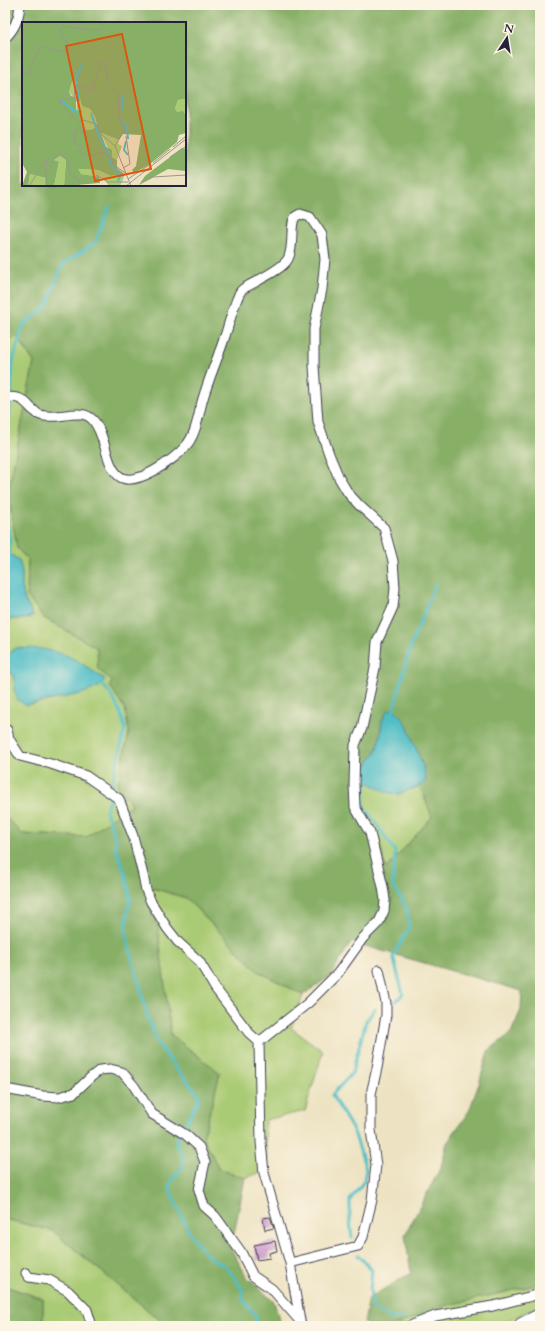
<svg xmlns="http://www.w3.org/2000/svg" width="545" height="1331" font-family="Cardo,serif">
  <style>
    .green { fill: #aacb74; stroke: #667658; fill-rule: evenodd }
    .forest { fill: #87af66; stroke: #546850; fill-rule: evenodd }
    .water { fill: #4fbdc6; stroke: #387080 }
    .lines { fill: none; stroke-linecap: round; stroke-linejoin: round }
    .stream { stroke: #4fbdc6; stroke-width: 3 }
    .building { fill: #c58fc9 }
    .minor-casing { stroke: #403f4f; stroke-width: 11 }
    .motorway-casing { stroke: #403f4f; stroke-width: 18 }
    .minor { stroke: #fff; stroke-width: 9 }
    .motorway { stroke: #fff; stroke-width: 16 }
    .inset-river { fill: none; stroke: #4fbdc6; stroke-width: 2 }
    .inset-road { fill: none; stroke: #9c968c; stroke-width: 1 }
    .view { fill: #de560e; fill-opacity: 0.15; stroke: #de560e; stroke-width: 2 }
    .inset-edge { fill: none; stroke: #22223b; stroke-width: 2 }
  </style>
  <rect width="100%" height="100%" fill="#fcf5e5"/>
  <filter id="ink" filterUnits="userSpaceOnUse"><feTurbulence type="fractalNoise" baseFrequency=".025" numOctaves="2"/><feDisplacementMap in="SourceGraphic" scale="8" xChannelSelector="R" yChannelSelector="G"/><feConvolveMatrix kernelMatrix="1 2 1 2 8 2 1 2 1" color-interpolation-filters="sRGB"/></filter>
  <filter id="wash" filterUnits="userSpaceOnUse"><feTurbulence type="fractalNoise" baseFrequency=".012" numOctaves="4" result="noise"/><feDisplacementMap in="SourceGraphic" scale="16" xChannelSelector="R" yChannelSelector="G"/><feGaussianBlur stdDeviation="0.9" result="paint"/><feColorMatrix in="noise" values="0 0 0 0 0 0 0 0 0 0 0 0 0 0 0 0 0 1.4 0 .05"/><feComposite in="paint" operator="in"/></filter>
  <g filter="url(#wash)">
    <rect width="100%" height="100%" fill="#ede3c2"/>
    <path class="green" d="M16,336L34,362L8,493L17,548L28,560L27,596L44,618L98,648V669L112,681L110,686L125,709L129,732L117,787L132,804L86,837L22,834L5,816V619H24L33,616L24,598L22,585V572L19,560L9,554L5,557V341ZM7,665L57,699L26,705L14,690C16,680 11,673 7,665Z
      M361,779L367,782L398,794L420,786L432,817L386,869L377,836L358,803Z
      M152,888L186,898L258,971L303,995L291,1028L323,1051L305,1111L265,1120L267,1170L245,1178L219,1169L203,1137L220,1073L171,1035Z
      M5,1219L53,1231L162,1322L183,1326H43V1299L5,1286Z
      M540,1284V1300L537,1307L496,1326H393L444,1306Z"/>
    <path class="forest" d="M5,5H540V1284L444,1306L393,1326H370L364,1323L369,1298L411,1273L405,1235L441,1167L447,1143L469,1111L479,1084L488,1051L511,1033L521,1010L522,991L351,942L331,975L303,995L258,971L186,898L153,888L171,1035L220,1073L203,1137L219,1169L245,1178L231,1249L247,1277L274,1302L281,1326H183L162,1322L53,1231L5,1219V816L22,834L86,837L132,804L117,787L129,732L125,709L110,686L112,681L98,669L97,648L44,618L27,596L28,560L17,548L8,493L34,362L17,336L5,341ZM23,23H185V185H23ZM382,721L412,739L423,766L426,780L420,786L432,817L386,869L377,836L358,803L361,779L367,765L376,751L380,738Z
      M5,1286L43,1299V1326H5Z"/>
    <path class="water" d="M9,554L19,560L22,572V585L24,598L33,616L24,619H5V557Z
      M15,648C30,648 45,648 59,653C76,657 90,670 105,679L99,687L81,694L26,705L18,700L14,690L15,684L13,676L7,665L8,656Z
      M393,709L400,715L407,725L423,766L426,780L420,786L398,794L389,793L361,779L367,765L376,751L380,738L382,721L387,711Z"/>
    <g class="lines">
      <path class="stream" d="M5,440L10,411L13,361L23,325L47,306L62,265L95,243L109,207
        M5,512L10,540L9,558
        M99,683C111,688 122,716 125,728L106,811L116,840L115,847L125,872L129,892L130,901L127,915L126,932L130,950L140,986L148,1019L158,1044L176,1068L199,1095L198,1101L177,1139L176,1145L183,1156V1166L180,1171L173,1178L170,1185L171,1193L190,1233L200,1248L210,1258L225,1266L230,1271L242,1289L243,1300L256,1316V1326
        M393,712L410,648L435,585
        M369,780L367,782L363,797L364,806L395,851L393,886L407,908L409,928L393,956L403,994L394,1003
        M352,1238L350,1221V1200L364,1181L366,1169L354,1132L332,1095L352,1073L366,1021L375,1009
        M358,1255L372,1270L370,1290L373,1309L391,1318L404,1319"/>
    </g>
    <g id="blocks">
      <path class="building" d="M270,1217L274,1228L265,1230L263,1218Z
        M275,1241L277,1251L269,1253L270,1258L257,1260L254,1245Z"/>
    </g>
  </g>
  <g filter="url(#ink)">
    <use href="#blocks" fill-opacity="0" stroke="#403f4f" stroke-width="1"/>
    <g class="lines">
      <g class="minor-casing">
        <path id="minor" d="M5,38C15,29 19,18 20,5
          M5,397C19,397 22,398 31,408C33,410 36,412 38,414C54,422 81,406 93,420C106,435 105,463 118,475C133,490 175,459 185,447C196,435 198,417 202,402C208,380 218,358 225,336C229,324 232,311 237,299C238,297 239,293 241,291C242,289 246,287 248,286C260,279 281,270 288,259C295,245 289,226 295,217C296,216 298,215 300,214L310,217L322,235L325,259L322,289L314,329V366L318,422L329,454L339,478L348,493L359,505L384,528L393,561L395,588L393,607L377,642L375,668L362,728L355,745L354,785L355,807L370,833L383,887L385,900L384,911L379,922L363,938L338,973L308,1003L259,1042
          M7,730L9,739L20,756L51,764L86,776L119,799L133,836L143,875L146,890L151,902L167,928L178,942L199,961L215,988L249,1033L259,1042
          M259,1042L261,1142L264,1173L290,1263L301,1326
          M5,1089L43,1096L59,1097L74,1093L91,1077L100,1070L110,1069L122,1072L134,1086L152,1114L186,1135L199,1147L205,1162L199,1190L204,1206L215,1216L223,1227L241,1252L253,1276L272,1289L299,1320
          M290,1263L358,1246L363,1237L372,1200L376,1165L371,1130V1094L377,1068L386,1015V1003L379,970
          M26,1273L29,1277L49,1280L68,1291L87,1310L92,1326
          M410,1326L435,1316L493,1306L540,1294"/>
      </g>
      <g class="motorway-casing">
        <path id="motorway" d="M522,1326L540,1317"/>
      </g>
      <use href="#minor" class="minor"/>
      <use href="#motorway" class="motorway"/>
    </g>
  </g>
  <g transform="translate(22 22)">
    <rect width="164" height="164" fill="#ede3c2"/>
    <path d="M53,57L60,84L68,87L73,95L75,103L71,107L65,108L60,105L54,90L55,80L47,70L50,60ZM164,77V94L155,91L153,86L156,78ZM79,111L97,118L96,122L100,124L95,138L90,135ZM38,134L44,138L42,164H32L37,141L32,138ZM55,147L76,148L89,154L102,152V155L98,164H87L82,157L59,152ZM8,152L24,156V164H6Z" fill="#aacb74"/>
    <path d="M0,0H164V77L156,78L153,86L155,90L161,89L164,94V111L157,113L155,120L128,142L112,151L110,148L114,144L119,113L101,112L97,118L79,111L84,125L90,128V135L95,138V146L102,152L89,154L76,148L56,147L59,152L77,155L78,161L42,164L44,138L38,134L32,138L37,140L32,164H24V156L8,152L6,164H0L5,150L0,141ZM53,58L60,84L68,87L73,95L75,103L71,107L65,108L60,105L58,91L54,90V75L49,74L47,70L50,60ZM160,126L164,127L163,149L146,147L117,163L123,154Z" fill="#87af66" fill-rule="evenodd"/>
    <path class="inset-river" d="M40,79L52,89L60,90M57,79L54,56L60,42M100,87L101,74M69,91L78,117L88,133M99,98L105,107L106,117M104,119L102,128L106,133M87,136L90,145L99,152L96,159"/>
    <path class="inset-road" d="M0,53H6L18,24L40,30L45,28L46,23L38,9L40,5L76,8L80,7L79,0M61,98L74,102L79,112L93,124L109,164M93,124L103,107L97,96L96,72L86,60L83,43L79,39L70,68L67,69L63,64H53L52,77H39L38,80L62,108L61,111L56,107L53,109L52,121L61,125L56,130L68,134L80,130L89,136L91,142L103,151M151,125L164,114M148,135L163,125M131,141L148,127M101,146L108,142L104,114M26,149L32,135L38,132L46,138L48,153L56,157L58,164M74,153L86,160H106M106,157L127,143M123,159L131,155L164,153M7,164L24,138V164M104,164L164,117"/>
    <path class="view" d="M100,12L129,147L73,159L44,24Z"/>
    <rect width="164" height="164" class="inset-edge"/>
  </g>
  <rect width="545" height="1331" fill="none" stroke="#fcf5e5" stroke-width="20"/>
  <g transform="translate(507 38) rotate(12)" stroke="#fcf5e5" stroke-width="3" paint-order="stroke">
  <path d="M0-3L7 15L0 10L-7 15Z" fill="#22223b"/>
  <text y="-6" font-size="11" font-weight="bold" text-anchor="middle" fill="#22223b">N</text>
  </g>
</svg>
